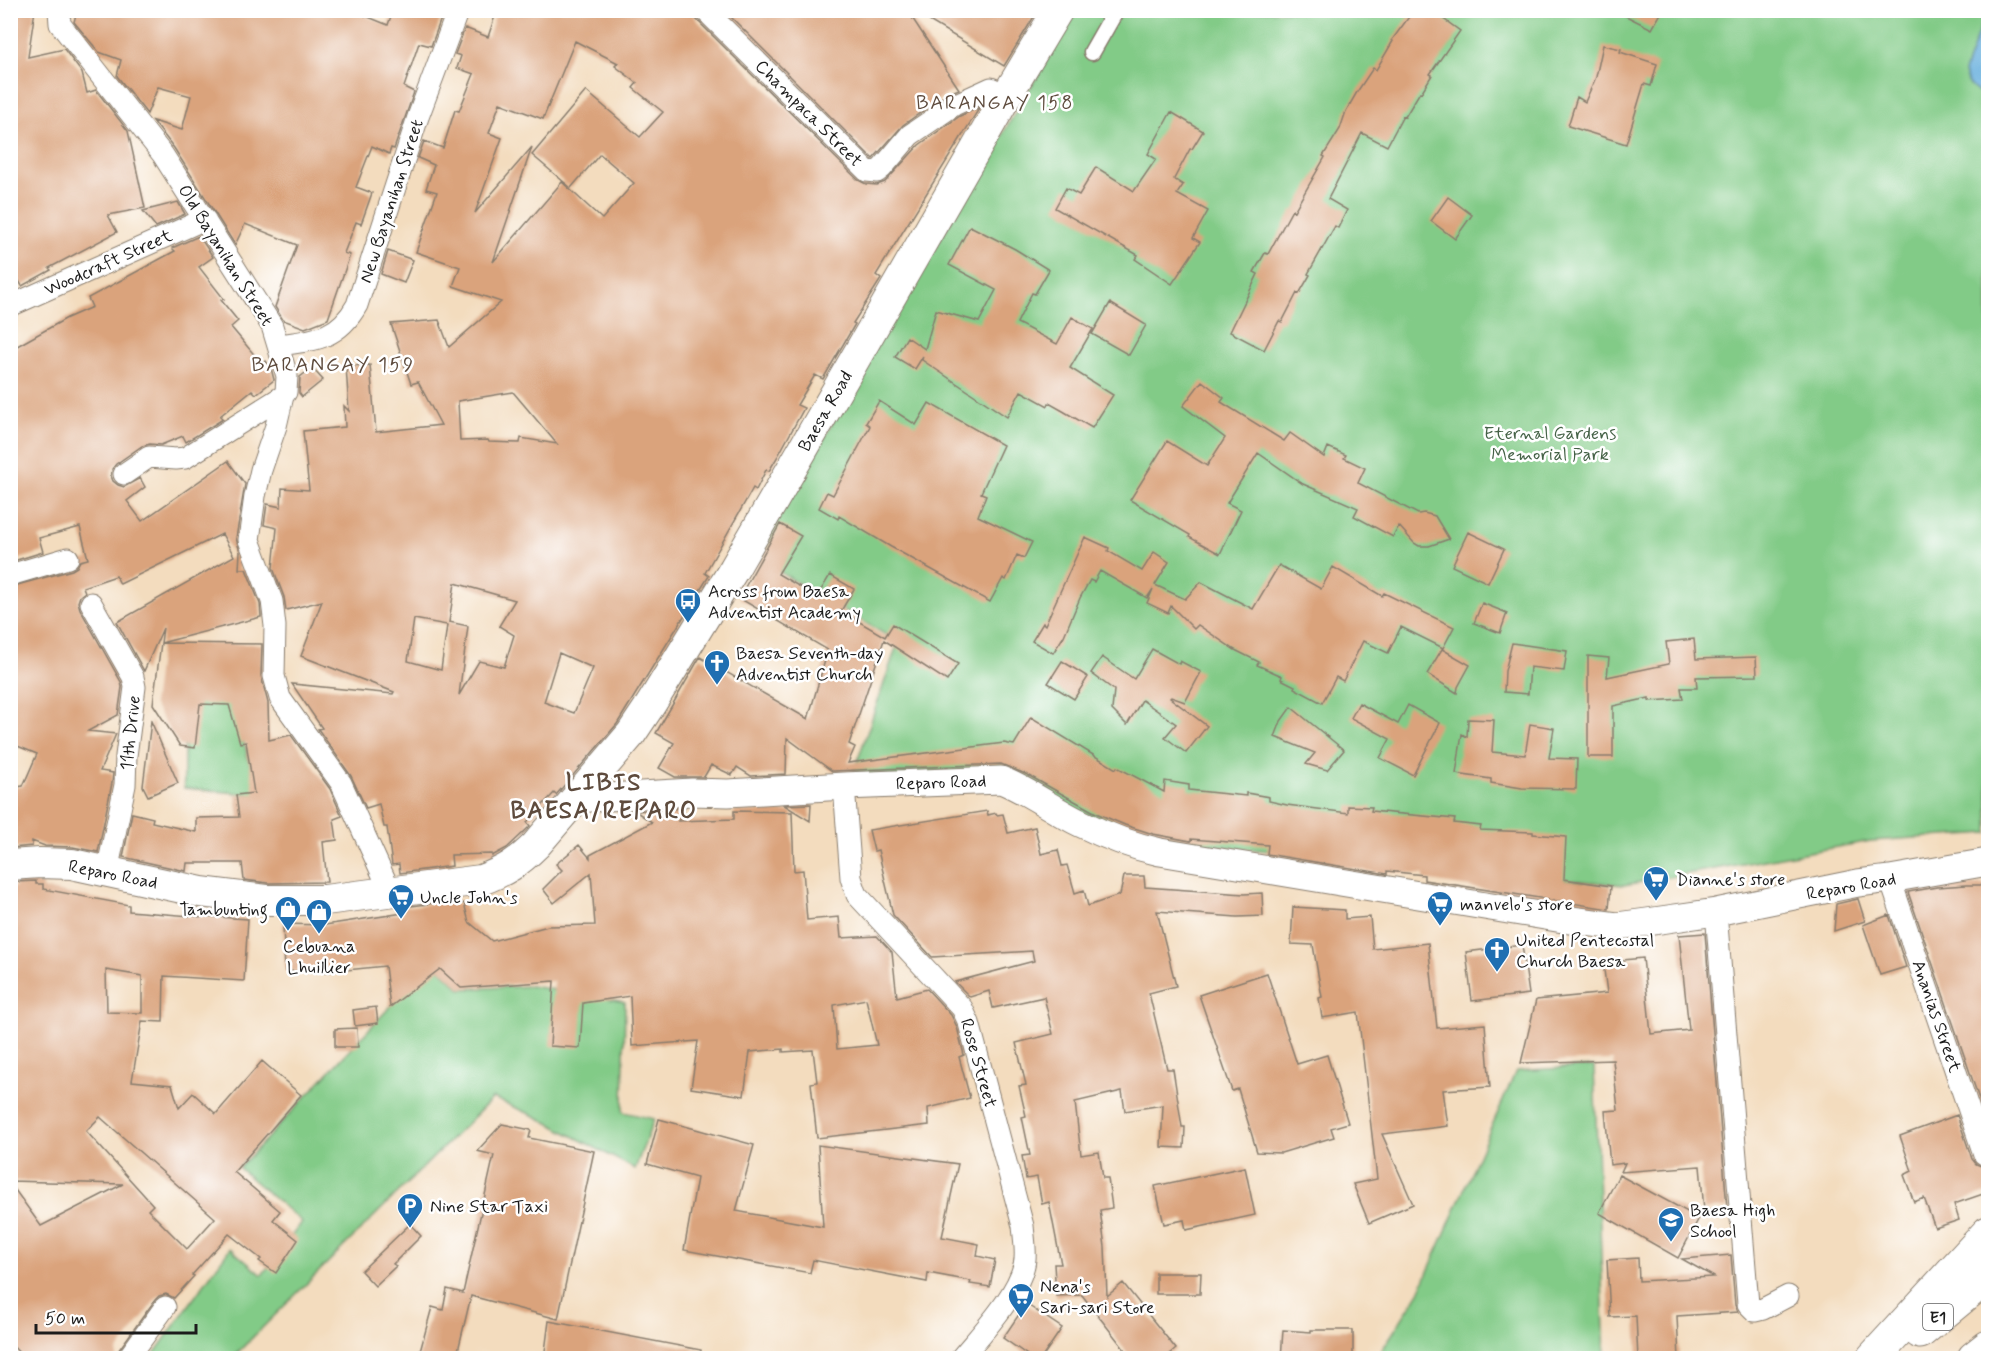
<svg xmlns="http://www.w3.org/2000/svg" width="1999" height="1369" font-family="Mynerve,sans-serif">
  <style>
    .green { fill: #82cb87; stroke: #4f7452; stroke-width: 1.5 }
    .water { fill: #65aedd; stroke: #40657c; stroke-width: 1.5 }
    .building { fill: #daa37b; fill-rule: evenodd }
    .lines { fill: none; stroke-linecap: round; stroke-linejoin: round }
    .pedestrian-casing { stroke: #887c6d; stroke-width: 19 }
    .minor-casing { stroke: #887c6d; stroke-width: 23 }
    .tertiary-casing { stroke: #887c6d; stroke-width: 29 }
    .secondary-casing { stroke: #887c6d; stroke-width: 32 }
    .motorway-casing { stroke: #887c6d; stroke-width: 35 }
    .pedestrian { stroke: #fff; stroke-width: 16 }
    .minor { stroke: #fff; stroke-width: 21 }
    .tertiary { stroke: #fff; stroke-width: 27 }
    .secondary { stroke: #fff; stroke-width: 30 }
    .motorway { stroke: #fff; stroke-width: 33 }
    .labels { text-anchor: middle; stroke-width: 5; stroke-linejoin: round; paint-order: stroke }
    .shield { fill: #fff; stroke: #606060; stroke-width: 1.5 }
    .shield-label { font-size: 16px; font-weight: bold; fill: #1c1c1c }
    .street-label { font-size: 18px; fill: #1c1c1c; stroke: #fff }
    .park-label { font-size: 18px; fill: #456247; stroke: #fff }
    .poi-label { font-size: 18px; fill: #1c1c1c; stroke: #fff; text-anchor: start }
    .neighbourhood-label { font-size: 20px; letter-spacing: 1.5px; fill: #5e4b3d; stroke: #fff }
    .quarter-label { font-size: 21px; letter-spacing: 1.5px; fill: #5e4b3d; stroke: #fff }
    .district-label { font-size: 24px; font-weight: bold; letter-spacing: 1.5px; fill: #5e4b3d; stroke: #fff }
  </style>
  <rect width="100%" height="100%" fill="#fff"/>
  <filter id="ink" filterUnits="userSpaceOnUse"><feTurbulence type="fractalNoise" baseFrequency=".0167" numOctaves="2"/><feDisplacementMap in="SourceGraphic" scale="12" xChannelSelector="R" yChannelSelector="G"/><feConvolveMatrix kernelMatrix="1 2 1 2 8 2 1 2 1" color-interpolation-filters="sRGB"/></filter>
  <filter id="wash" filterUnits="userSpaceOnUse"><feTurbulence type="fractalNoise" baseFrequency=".008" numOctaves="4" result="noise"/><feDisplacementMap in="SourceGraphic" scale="24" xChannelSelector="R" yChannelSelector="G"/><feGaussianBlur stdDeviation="1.35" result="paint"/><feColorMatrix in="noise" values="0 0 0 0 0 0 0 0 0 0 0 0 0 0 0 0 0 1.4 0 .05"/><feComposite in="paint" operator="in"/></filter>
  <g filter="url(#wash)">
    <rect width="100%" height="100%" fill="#f3dcbe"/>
    <path class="green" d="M1076,11H1988V833L1871,841L1624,885L1134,838L1005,773L850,783L898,642L756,558L886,329Z
      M184,690L232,698L258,795L184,788Z
      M432,962L461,989L531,986L625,1002L623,1112L654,1119L635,1169L537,1117L493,1098L232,1358H151L230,1248L262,1275L302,1222L239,1168Z
      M1594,1066L1605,1358H1377L1419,1292L1516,1071Z"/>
    <path class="water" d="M1986,11H1988V99C1977,92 1967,86 1964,72Z"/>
    <g id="blocks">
      <path class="building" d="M10,10H35L28,57L64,49L82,73L87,93L96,90L128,131L145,208L108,215L117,232L49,268L51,270L22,286L19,281L10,286V108L17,106L16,104H10Z
        M77,10H157L170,14L171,10H351L388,25L393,10H444L431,46L419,43L404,87L414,92L394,149L391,148L389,154L372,146L356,187L372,193L361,224L356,222L344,253L350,255L328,319L305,328L283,320L275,307L297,245L245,224L235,245L174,148L153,121L182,130L191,96L158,87L147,114L117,76L121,60L99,52L74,22Z
        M497,10H693L696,19L858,180L866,184L877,185L885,182L919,145L960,116L980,107L876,275L881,279L853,323L855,324L823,379L815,375L797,405L804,408L778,456L769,471L766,470L756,490L753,488L705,573L709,576L617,724L556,795L554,793L527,822L530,826L523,833L507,848L492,856V854L451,855L452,866L400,873L399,864L392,865L387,827H384L379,804L366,808L351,776L318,729L322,728L292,684L393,694L394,692L301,656L322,601L286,610L284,597L273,568L277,528L264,525L267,504L281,507L282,488L309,490L303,431L345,427L344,406L349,411L346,366L370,365L376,432L441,425L418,382L411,384L391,324L439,320L449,347L501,302L453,286L460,267L416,252L437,192L426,189L434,165L418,158L424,141L443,148L455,110L459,111L474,74L457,68L461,56L455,54L465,28L488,37ZM575,41L618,63L615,66L637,83L633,88L663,112L640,137L586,91L532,155L571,188L600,154L634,183L602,219L562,182L493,262L532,147L475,213L502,138L489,133L500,103L543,119ZM513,392L557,444L521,438L520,443L489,442L488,440L460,441L458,401ZM455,583L515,600L499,626L514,635L504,667L479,661L459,695L468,626L449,622ZM414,619L447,625L441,670L408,661ZM559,653L593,668L574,713L544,702Z
        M724,10H907L959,89L947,94L903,125L873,159Z
        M911,10H1038L1004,66Z
        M1414,10H1431L1460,31L1430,74L1432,75L1421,93L1420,92L1405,117L1403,116L1387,146L1362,133L1328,199L1347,210L1338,228L1335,226L1308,274L1310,275L1299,294L1297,293L1282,322L1279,321L1264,350L1230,332L1258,274L1254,272L1265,253L1268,254L1292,210L1294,211L1325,157L1323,156L1340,129L1346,111L1357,92L1373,68L1376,70L1393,41L1392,40Z
        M1614,10H1663L1652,29Z
        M1603,45L1621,49L1620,52L1657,64L1651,86L1644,84L1626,144L1568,126L1577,97L1585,102L1596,77Z
        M1171,112L1203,131L1192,149H1190L1174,179L1183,185L1177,194L1208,211L1193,238L1200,242L1172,284L1135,259L1138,255L1055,208L1066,188L1079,195L1096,167L1134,191L1156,159L1148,154Z
        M1448,197L1472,215L1455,239L1431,221Z
        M178,202L185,214L156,227L143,211Z
        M970,226L1015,249L1049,270L1035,294L1032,293L1017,323L1057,344L1072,317L1093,329L1070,368L1113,395L1092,428L1063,411L1049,403L1048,406L1021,391L1007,417L922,360L923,356L915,369L895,357L907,337L925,349L936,310L979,322L996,290L949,265Z
        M199,236L213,257L199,267L224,299L221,300L238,321L231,327L262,364L266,361L271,368L274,380L256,394L252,390L220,416L223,419L186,442L183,436L161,445L150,444L142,446L116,464L112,469L111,476L113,481L118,485L124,487L140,478L145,487L127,501L142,521L228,461L245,484L236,538L240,552L239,569H246L260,604L261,617L161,643L163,628L144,671L117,622L234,556L222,534L120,584L116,576L83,587L85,592L80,596L78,602L80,609L121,682L122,687L118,715L88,731L116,734L100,771L113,773L112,783L98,852L73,847L45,846L32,841V846L11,848L10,788L23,786L37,754L10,743V587L72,570L77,567L80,561L88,559L80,527L39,538L43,552L10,562V350L67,318L92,307L88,298L175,251L172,248Z
        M388,251L413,260L404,283L381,274Z
        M1110,303L1146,325L1129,355L1092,334Z
        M312,368L323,380L302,397L299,393L300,377Z
        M1202,381L1224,398L1221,402L1284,441L1290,433L1324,457L1328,447L1346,455L1344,458L1365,468L1358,483L1418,514L1424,513L1435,516L1449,539L1429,546H1419L1414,543L1399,526L1393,537L1354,516L1358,508L1303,484L1258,453L1227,503L1241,510L1220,554L1189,537L1190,535L1130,500L1167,441L1207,466L1225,438L1183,406Z
        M879,401L916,425L929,403L1003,445L981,493L986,495L978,516L1032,542L1024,558L1017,555L1006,580L1003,578L990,602L891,547L839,516L838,519L819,508L827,492L833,495L870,426L866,423Z
        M780,524L801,536L778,574L817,597L830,575L854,589L841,611L885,637L893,624L958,664L947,681L884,640L849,744L855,747L848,763L1004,743L1014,745L1031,717L1116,769L1117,767L1164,792L1165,781L1189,785V790L1246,796V793L1269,797V801L1287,805L1348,813V806L1372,807L1371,811L1455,819L1454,823L1481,826L1480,830L1533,832V834L1566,837L1564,879L1611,886L1609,909L1424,880V875L1387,871V874L1267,854L1268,845L1191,839V841L1153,834L1125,825L1096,813L1028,775L1001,764L832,771L787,738L786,774L751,776L737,767L732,775L711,765L704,777H675L659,768L674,743L656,733L700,657L808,719L828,650L739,598Z
        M1468,532L1504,549L1488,583L1452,566Z
        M1085,537L1109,548L1108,551L1142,571L1154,552L1169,562L1155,585L1185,599L1201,582L1253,609L1279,565L1321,589L1333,567L1382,596L1384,593L1454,627L1443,648L1401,627L1388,653L1363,641L1343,681L1336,677L1322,703L1294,688L1295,686L1281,679L1282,676L1257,665L1259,662L1235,650L1198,625L1194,629L1171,606L1168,613L1147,603L1153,589L1147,598L1100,571L1094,582L1090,580L1080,598L1064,636L1053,653L1032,641L1043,623L1045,625Z
        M1482,603L1507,613L1500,633L1474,623Z
        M1694,639L1696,659L1756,657L1757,676L1696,677L1697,688H1681L1683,699L1649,701V698L1613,706V757H1588V656L1609,658L1607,677L1669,664L1666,642Z
        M161,643L262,644L261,676L268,703L269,740L291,735L330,789L342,816L334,819L337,840L323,842L327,882L268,883L244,880L242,863H187L186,871L123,857L132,813L153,818L152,822L196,832V818L239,817L236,795L254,793L246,742L240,743L229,705L200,704L195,748L180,746L153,704Z
        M1512,643L1567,651L1564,671L1530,667L1528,694L1504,692L1505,671Z
        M1152,649L1179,664L1180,661L1201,672L1185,702L1171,697L1170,698L1207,726L1186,753L1165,737L1176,724L1142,700L1127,725L1112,710L1114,690L1091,673L1102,657L1134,679Z
        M1442,649L1470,665L1458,687L1457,693L1427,674Z
        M1062,661L1088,677L1074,699L1048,683Z
        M1359,703L1398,724L1408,705L1440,723L1413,775L1380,758L1390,739L1351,718Z
        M1291,707L1344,750L1327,770L1306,764L1315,753L1275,737L1281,721Z
        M1468,719L1494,720L1492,752L1525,755L1530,724L1554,728L1549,758L1577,759L1576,789L1522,788L1491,783V779L1456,774L1462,734L1467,737Z
        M151,721L178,783L148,796L143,786Z
        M811,804L810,821L784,805Z
        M685,808L678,821L734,819V811L792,812L794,871L803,870L807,920L839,917L841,938L877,936L892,952L897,997L927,989L951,1015L957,1027L964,1055L959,1057L970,1098L928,1108L929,1125L817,1138L811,1083L817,1082L813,1050L783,1052V1049L750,1052L744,1096L691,1088L698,1041L632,1046L630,996L583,1003L580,1048L550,1046L554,981L461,988L440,969L390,1007L385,966L327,972L285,971L283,924L325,925L403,913V907L453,901V905L464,903L469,922L492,941L548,926L595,925L591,873L554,903L543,889L562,870L556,864L579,845L590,858V855L652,822L635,811ZM866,999L877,1045L837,1049L834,1005Z
        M987,811L988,815L996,813L997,815L1003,814L1008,833L1035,827L1041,854L1058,850L1062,866L1067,865L1075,893L1084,890L1088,906L1120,895L1124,876H1144L1145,887L1244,894L1262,893L1263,916L1237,917L1157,911L1176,986L1149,993L1167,1069H1173L1182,1127H1185L1184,1148L1161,1147L1163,1105L1125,1111L1122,1091L1075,1102L1081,1155L1099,1152L1103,1178H1108L1112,1208L1100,1210L1105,1247L1107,1296L1123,1283L1176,1349L1164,1359H1132L1082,1295L1056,1296L1054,1264H1061L1049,1202L1042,1204L1037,1177L1026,1179L1022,1156L1030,1155L1022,1117L1026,1116L1019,1086L1026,1085L1016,1043L1053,1034L1044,997L993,1008L989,991L970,997L955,982L1034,961L1032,951L932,957L893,915L878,850L874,851L869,830Z
        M36,881V884H43V889L129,905V911L203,917V916L248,919L244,981L164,976L163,1022L142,1021L132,1081L172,1085L179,1108L193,1093L216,1114L262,1061L301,1095L234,1172L280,1211L273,1220L298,1240L276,1273L259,1261L261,1259L229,1234L192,1275L194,1276L174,1298L166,1294L159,1296L155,1300L118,1351L116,1359H25L10,1343V1183L41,1226L123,1184L10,1181V887H16L15,882ZM106,970L142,976V1013L107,1012ZM100,1117L215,1218L187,1249L148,1210L153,1205L86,1131Z
        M1966,885H1989V1128L1908,892L1937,887Z
        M1858,899L1865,921L1834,931L1836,904Z
        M1293,907L1345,910V919L1370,917L1373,949L1428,943L1437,1028L1485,1024L1490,1087L1443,1090L1448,1126L1382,1134L1413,1204L1369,1223L1353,1184L1377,1179L1358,1012L1322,1018L1319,998L1322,997L1313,945L1291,944Z
        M1889,915L1906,967L1880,975L1863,925Z
        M1705,933L1727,1208L1704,1210L1700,1166L1621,1172L1625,1163L1610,1165L1605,1111L1618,1110L1613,1060L1521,1063L1536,1000L1607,993L1603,962L1643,958L1651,1034L1689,1030L1679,935Z
        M1522,945L1529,994L1472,1001L1466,952Z
        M1267,973L1297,1064L1327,1055L1348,1123L1331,1128L1334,1137L1281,1153L1257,1152L1238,1089L1232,1091L1199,995Z
        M376,1007L378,1023L355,1026L353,1010Z
        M357,1028L358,1047H335V1029Z
        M1957,1115L1972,1159L1976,1164L1981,1166H1989V1192L1954,1204L1959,1220L1935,1228L1924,1198L1914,1202L1904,1175L1912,1171L1900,1136Z
        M659,1119L754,1145L736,1211L823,1227L818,1145L958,1164L942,1237L979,1244L977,1256L995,1260L990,1287L970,1284L971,1281L928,1273L927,1282L813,1260L810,1273L684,1250L697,1178L647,1164Z
        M502,1124L531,1130L529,1138L594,1151L558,1319L471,1296L456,1359H418L432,1307L443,1310L447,1289L463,1293L494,1155L477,1151Z
        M1245,1167L1255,1215L1186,1230L1184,1220L1164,1224L1155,1186Z
        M1619,1175L1699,1218L1678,1258L1599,1213Z
        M410,1224L421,1236L393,1264L396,1266L375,1286L361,1271Z
        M1731,1255L1735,1305L1738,1312L1677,1316L1679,1359H1638L1636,1316L1610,1317L1607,1260L1638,1258L1639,1281L1714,1277L1682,1259Z
        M1156,1273H1201L1200,1294H1156Z
        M1026,1304L1062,1328L1041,1359H1033L1003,1338Z
        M549,1321L701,1350L700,1359H544Z
        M1283,1330L1311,1332V1330H1353V1359H1281Z"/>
    </g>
  </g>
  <g filter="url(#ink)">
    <use href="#blocks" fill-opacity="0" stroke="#887c6d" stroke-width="1.5"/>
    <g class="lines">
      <g class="pedestrian-casing">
        <path id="pedestrian" d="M1092,52L1116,10"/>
      </g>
      <g class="minor-casing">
        <path id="minor" d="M59,10L60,24L163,155L272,326L287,376L286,392L283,396L276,426L261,470L255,496L249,540L272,601L275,626L274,676L280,698L341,783L391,893
          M705,10L867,171L877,172L882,168L910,135L954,105L991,88L1007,95
          M10,306L205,219
          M279,345C315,340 338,339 357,305L418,117L458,10
          M124,474L149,457L176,459L185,458L283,396
          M10,575L68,558
          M91,603L133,677L135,687L126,756L125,785L107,872
          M844,786L851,878L857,895L962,1008L969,1023L1023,1226C1024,1237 1026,1249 1025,1259C1022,1291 981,1334 961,1358
          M1890,879L1984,1154
          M1716,912L1748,1304L1755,1311L1763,1309L1788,1296
          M128,1358L165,1307"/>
      </g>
      <g class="tertiary-casing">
        <path id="tertiary" d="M575,799L692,792L728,793L844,786L1001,780C1029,791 1053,810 1080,823C1106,836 1132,846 1160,852L1563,919L1617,926L1647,922L1716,912L1858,883L1890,879L1988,862"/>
      </g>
      <g class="secondary-casing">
        <path id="secondary" d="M10,865L40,863L72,864L201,892L267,900H325L481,880C505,871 518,863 536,845L631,734L651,704L734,569L1007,95L1058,10"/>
      </g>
      <g class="motorway-casing">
        <path id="motorway" d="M1920,1332L1988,1276
          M1873,1358L1988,1233
          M1974,1358L1988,1347"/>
      </g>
      <use href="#pedestrian" class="pedestrian"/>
      <use href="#minor" class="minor"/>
      <use href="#tertiary" class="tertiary"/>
      <use href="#secondary" class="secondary"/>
      <use href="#motorway" class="motorway"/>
    </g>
  </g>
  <defs>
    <g id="bus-pin" transform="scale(1.35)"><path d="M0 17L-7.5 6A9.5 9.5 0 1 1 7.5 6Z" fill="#1f6fb2" stroke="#fff"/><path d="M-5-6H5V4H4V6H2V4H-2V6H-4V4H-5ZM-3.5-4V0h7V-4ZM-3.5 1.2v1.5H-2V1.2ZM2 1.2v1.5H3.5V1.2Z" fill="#fff"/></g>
    <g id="church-pin" transform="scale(1.35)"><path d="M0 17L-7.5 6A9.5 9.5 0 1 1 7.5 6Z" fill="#1f6fb2" stroke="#fff"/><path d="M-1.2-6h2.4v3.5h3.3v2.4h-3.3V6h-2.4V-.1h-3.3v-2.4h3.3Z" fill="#fff"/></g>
    <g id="supermarket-pin" transform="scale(1.35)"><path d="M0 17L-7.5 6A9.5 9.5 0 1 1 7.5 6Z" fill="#1f6fb2" stroke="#fff"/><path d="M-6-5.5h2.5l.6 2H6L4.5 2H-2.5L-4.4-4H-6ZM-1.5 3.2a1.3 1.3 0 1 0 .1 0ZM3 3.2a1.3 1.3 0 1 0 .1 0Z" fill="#fff"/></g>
    <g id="shop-pin" transform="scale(1.35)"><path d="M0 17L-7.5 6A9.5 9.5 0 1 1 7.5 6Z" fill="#1f6fb2" stroke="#fff"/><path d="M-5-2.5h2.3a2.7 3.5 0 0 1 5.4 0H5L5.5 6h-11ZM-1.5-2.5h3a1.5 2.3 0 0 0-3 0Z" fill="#fff"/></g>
    <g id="parking-pin" transform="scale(1.35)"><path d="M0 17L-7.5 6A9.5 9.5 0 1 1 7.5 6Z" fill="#1f6fb2" stroke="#fff"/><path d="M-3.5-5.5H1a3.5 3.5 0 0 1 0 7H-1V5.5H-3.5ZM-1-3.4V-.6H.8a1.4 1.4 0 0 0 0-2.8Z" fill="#fff"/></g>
    <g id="school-pin" transform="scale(1.35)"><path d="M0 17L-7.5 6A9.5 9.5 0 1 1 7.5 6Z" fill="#1f6fb2" stroke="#fff"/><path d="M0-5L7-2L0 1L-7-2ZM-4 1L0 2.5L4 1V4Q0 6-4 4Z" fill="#fff"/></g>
  </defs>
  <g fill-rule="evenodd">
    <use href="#bus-pin" x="688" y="601"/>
    <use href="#church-pin" x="717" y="663"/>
    <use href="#supermarket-pin" x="1656" y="879"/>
    <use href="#supermarket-pin" x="401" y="897"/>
    <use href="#supermarket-pin" x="1440" y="904"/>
    <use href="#shop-pin" x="288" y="909"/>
    <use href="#shop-pin" x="319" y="912"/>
    <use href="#church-pin" x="1497" y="950"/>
    <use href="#parking-pin" x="410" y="1206"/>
    <use href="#school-pin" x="1671" y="1220"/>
    <use href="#supermarket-pin" x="1021" y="1296"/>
  </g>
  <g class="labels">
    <rect class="shield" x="1923" y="1304" width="30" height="26" rx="4.5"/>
    <g class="shield-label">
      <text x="1938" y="1323">E1</text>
    </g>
    <g class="street-label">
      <text transform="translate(809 113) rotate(45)" y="6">Champaca Street</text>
      <text transform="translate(391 201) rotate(-72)" y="6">New Bayanihan Street</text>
      <text transform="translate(226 255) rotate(58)" y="6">Old Bayanihan Street</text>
      <text transform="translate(108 262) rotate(-24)" y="6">Woodcraft Street</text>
      <text transform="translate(825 411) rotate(-60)" y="6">Baesa Road</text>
      <text transform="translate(130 733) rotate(-84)" y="6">11th Drive</text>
      <text transform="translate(941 782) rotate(-2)" y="6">Reparo Road</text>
      <text transform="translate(113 874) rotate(11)" y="6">Reparo Road</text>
      <text transform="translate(1851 886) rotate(-10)" y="6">Reparo Road</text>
      <text transform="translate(1937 1016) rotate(71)" y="6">Ananias Street</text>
      <text transform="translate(979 1063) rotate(74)" y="6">Rose Street</text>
    </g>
    <g class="park-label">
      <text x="1550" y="439">Eternal Gardens<tspan x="1550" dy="21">Memorial Park</tspan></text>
    </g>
    <g class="poi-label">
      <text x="708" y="597">Across from Baesa<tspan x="708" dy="21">Adventist Academy</tspan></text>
      <text x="736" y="659">Baesa Seventh-day<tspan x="736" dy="21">Adventist Church</tspan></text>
      <text x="1676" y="885">Dianne's store</text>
      <text x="420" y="903">Uncle John's</text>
      <text x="1460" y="910">manvelo's store</text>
      <text x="268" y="915" text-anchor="end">Tambunting</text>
      <text x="1516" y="946">United Pentecostal<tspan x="1516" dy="21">Church Baesa</tspan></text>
      <text x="319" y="952" text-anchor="middle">Cebuana<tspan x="319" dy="21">Lhuillier</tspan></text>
      <text x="430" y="1212">Nine Star Taxi</text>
      <text x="1690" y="1216">Baesa High<tspan x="1690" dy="21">School</tspan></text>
      <text x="1040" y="1292">Nena's<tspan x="1040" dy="21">Sari-sari Store</tspan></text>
    </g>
    <g class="neighbourhood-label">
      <text x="995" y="109">BARANGAY 158</text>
    </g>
    <g class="quarter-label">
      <text x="333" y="371">BARANGAY 159</text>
    </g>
    <g class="district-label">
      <text x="604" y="790">LIBIS<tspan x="604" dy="28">BAESA/REPARO</tspan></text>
    </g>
  </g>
  <rect width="1999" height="1369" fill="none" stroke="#fff" stroke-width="36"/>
  <path d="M36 1324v9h160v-9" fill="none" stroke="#1c1c1c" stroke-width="3"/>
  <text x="45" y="1324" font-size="18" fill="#1c1c1c" stroke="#ffffff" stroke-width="4.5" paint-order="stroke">50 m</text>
</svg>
